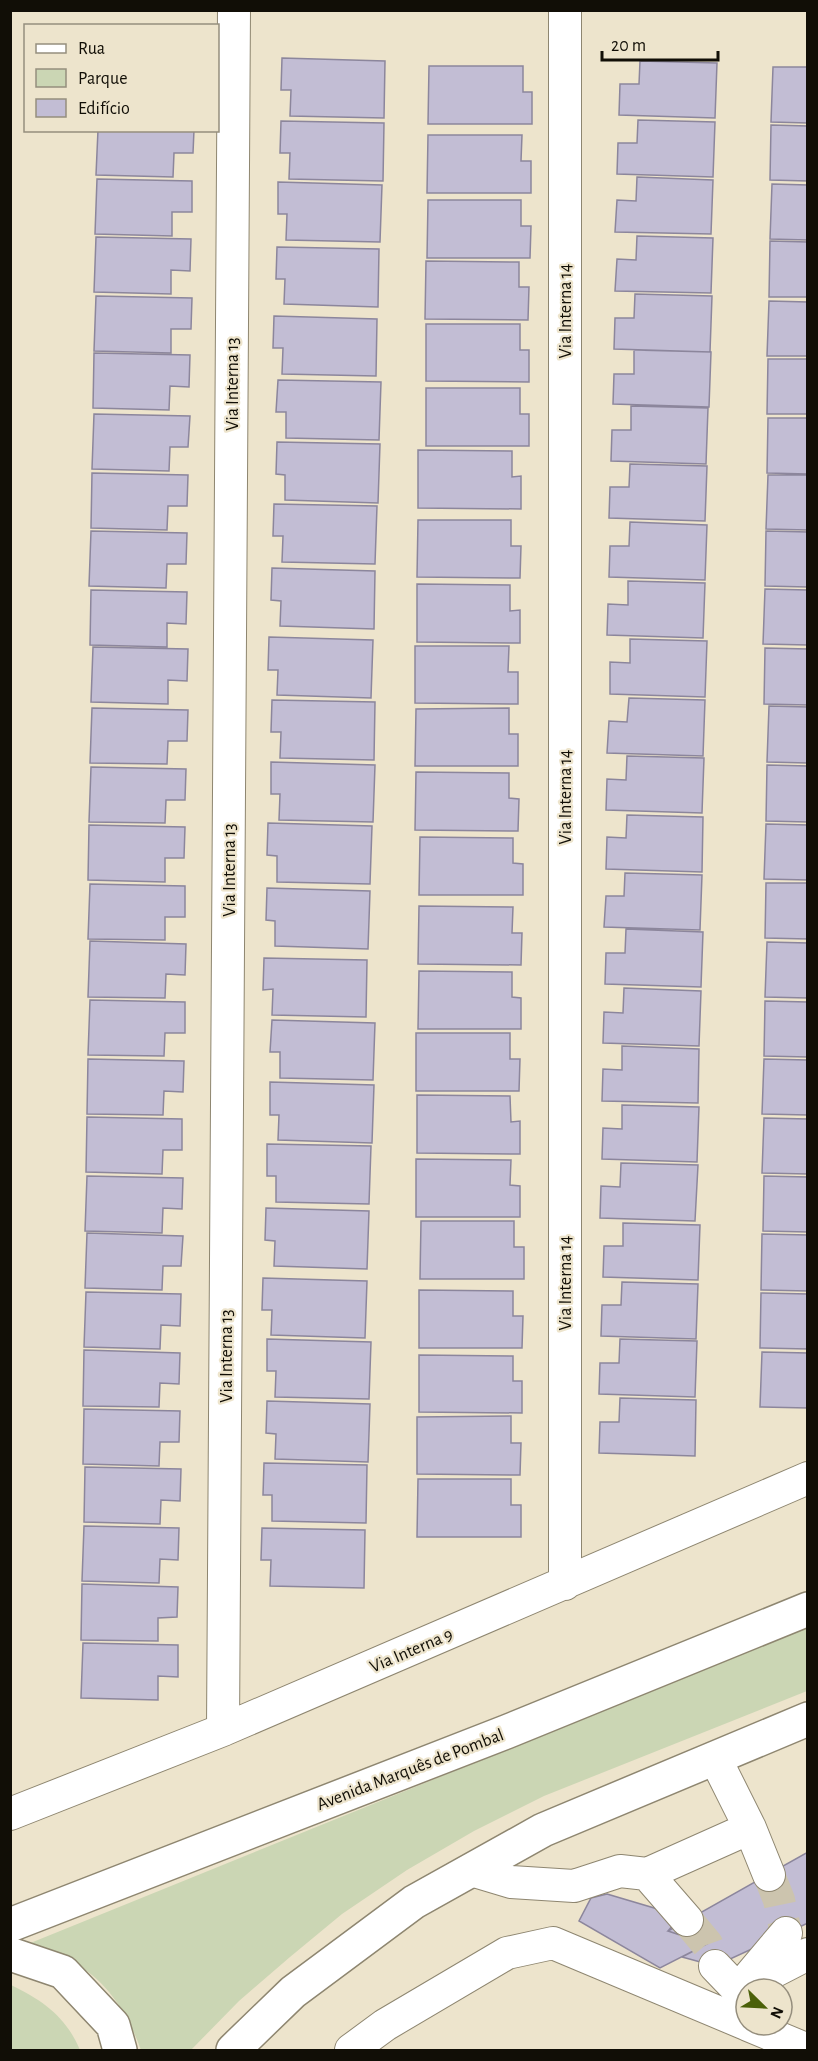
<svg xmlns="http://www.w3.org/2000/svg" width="818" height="2061" font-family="'Alegreya Sans',sans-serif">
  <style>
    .green { fill: #cbd6b4 }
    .building { fill: #c2bdd4; stroke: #8c869c; stroke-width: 1.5 }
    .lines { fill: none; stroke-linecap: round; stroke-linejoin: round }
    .minor-tunnel { stroke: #ccc4ae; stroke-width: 32; stroke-dasharray: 32 16; stroke-linecap: butt }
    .minor-casing { stroke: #8e8670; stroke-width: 34 }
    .secondary-casing { stroke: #8e8670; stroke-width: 36 }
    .minor { stroke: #fff; stroke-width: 32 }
    .secondary { stroke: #fff; stroke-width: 33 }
    .labels { text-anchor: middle; stroke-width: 4.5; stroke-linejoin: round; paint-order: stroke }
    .street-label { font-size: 18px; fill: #110e06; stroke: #ede4cc }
  </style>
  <rect width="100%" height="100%" fill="#ede4cc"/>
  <path class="green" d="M807,1628V1691L544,1796L474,1831L407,1870L342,1914L290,1957L239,2001L191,2050H141C128,2014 107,1980 71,1961C58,1953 42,1949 28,1944Z
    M11,1985C44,2001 66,2017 80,2050H11Z"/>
  <path class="building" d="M282,58L385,61L384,118L290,116L291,90H281Z
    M640,61L717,63L715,118L619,115L620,84H639Z
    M429,66H523V92H532V124H428Z
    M773,67H808V123L771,122Z
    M638,120L715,122L713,177L617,174L618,143H637Z
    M281,121L384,123L383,181L289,179L290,153H280Z
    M771,125L808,126V181L770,180Z
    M98,130H194L193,153H174L173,177L96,175Z
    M428,135H522L521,161H531V193H427Z
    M637,177L713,180L711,234L615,232L617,200L636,201Z
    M97,179L192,181V212H172V236L95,234Z
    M278,182L382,185L380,242L286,240L287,214H278Z
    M772,184L808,185V240L770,239Z
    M428,200H521V226H531L530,258H427Z
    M637,236L713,238L711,293L615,291L617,259L636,260Z
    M96,237L191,239L190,271L171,270V294L94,292Z
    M770,241L808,242V297H769Z
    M277,247L379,249L378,307L284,304L285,279H276Z
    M426,261L519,262V287H529L528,320L425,319Z
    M635,294L712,296L710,352L614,349L615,318H634Z
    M96,296L192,298L191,329H171V353L94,351Z
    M769,301L808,302V356H767Z
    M274,316L377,319L376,376L282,374L283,348H273Z
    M426,324H520V350H529V382L426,381Z
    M634,350L711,352L709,407L613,404L614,374H634Z
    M94,353L190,355L189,387L170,386L169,410L93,408Z
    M768,359H808V414H767Z
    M278,380L381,382L379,440L286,438V412H276Z
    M426,388H520V414H529V446H426Z
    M631,406L708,408L706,464L611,461L612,430H631Z
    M94,414L190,416L188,447H170L169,471L92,469Z
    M768,418H808V474L767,473Z
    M277,442L380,444L378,503L285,500V475L276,474Z
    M418,450L512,451V477L521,476V509L418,508Z
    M630,464L707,466L705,521L609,518L610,487H629Z
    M92,473L188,475L187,506H168L167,530L91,528Z
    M768,475H808V530L766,529Z
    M274,504L377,506L375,564L282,562L283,536H273Z
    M418,520H511V546H521L520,578L417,577Z
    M630,522L707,525L705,580L609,577L610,546H629Z
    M91,531L187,533L186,564H167L166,588L89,586Z
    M766,531L808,532V587L765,586Z
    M272,568L375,571L374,629L280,626L281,601L271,600Z
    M628,581L705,583L703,638L607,635L608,604L628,605Z
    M417,584L510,585V611L520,610V643L417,642Z
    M765,589L808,590V645L763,644Z
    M91,590L187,592L186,624L167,623V647L90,645Z
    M269,637L373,640L371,698L277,695L278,670H268Z
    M630,639L707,641L705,697L610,694V662L630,663Z
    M415,646H509L508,672H518V704L415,703Z
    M93,647L188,649L187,681L168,680V704L91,702Z
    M765,648L808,649V705L764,704Z
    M629,698L705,700L703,756L607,753L609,721L627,722Z
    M272,700L375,702L374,760L280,758L281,732H271Z
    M769,706L808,707V763L767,762Z
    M92,708L188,710L187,741H168L167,764L90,763Z
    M509,708V734H518V766H415L416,709Z
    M627,756L704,758L702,813L606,810L607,779L626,780Z
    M271,762L375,765L373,822L279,820L280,794H271Z
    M767,765L808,766V822L766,821Z
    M91,767L186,769L185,800H166L165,823L89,822Z
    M416,772L509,773V798L519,799L518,831L415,830Z
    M627,815L703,817L702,872L606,869L607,837L626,838Z
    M268,823L372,826L370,884L277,882V856L267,855Z
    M766,824L808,825V880L764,879Z
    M89,825L185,827L184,858H165V882L88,880Z
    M420,837L513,838V863L523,864V895H419Z
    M625,873L702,875L700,930L604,927L606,896H624Z
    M766,883H808V939L765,938Z
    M90,884L185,886V917H165V940L88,939Z
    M267,888L370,891L368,949L275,946V921L266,920Z
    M419,906L513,907L512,933H522L521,965L418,964Z
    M626,929L703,932L701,987L605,984L606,953H625Z
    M90,941L186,944L185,975L166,974L165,998L88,997Z
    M767,942L808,943V998L765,997Z
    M264,958L367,960L366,1017L272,1015L273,989L263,990Z
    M419,971L512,972V997L521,998V1029H418Z
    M624,988L701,991L699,1046L603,1043L604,1012L623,1013Z
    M90,1000L185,1002V1033H165L164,1056L88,1055Z
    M765,1001L808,1002V1057L764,1056Z
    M272,1020L375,1023L373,1080L280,1078V1052H270Z
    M416,1033H510V1059H520L519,1091H416Z
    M622,1046L699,1049L698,1103L602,1101L603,1069L622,1070Z
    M88,1059L184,1061L183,1092L164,1091L163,1115L87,1114Z
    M764,1059L808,1060V1115L762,1114Z
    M270,1082L374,1085L372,1143L278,1140L279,1115H270Z
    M417,1095L510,1096L511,1122L520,1121V1154L417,1153Z
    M622,1105L699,1107L697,1162L602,1159L603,1128L622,1129Z
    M87,1117L182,1119V1150H163L162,1174L86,1172Z
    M764,1118L808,1119V1174L762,1173Z
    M267,1144L371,1146L369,1204L276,1202V1176H267Z
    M416,1159L511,1160L510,1185L520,1186V1217H416Z
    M621,1163L698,1165L695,1221L600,1218L601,1186L620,1187Z
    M87,1176L183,1178L182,1209L163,1208L162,1233L85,1231Z
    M764,1176L808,1177V1232L763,1231Z
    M266,1208L369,1211L367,1269L274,1266L275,1241L265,1240Z
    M421,1221H514V1247H524V1279H420Z
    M623,1223L700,1225L698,1280L603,1277L604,1246H623Z
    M87,1233L183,1236L181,1266H163L162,1290L85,1288Z
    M762,1234L808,1235V1291L761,1290Z
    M263,1278L367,1281L365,1338L271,1335L272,1310H262Z
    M622,1282L698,1284L696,1339L601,1336L602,1305H621Z
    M419,1290L513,1291V1316H523L522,1348H419Z
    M86,1292L181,1294L180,1326L161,1325L160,1349L84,1347Z
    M761,1293L808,1294V1349L760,1348Z
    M267,1339L371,1342L369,1399L275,1397L276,1371H267Z
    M620,1339L697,1341L695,1397L599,1394L600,1363H619Z
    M84,1350L180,1353L179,1384L160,1383L159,1407L83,1406Z
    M762,1352L808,1353V1408L760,1407Z
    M419,1355L513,1356V1381H522V1413L419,1412Z
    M620,1398L696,1400L695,1456L599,1453L600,1422H619Z
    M267,1401L370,1404L368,1462L275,1459L276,1434L266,1433Z
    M84,1409L180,1411L179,1442H160L159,1466L83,1464Z
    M511,1416V1443H521L520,1475L417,1474V1417Z
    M264,1463L367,1465L366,1523L272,1521V1495H263Z
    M85,1467L181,1469L180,1501L161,1500L160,1524L84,1522Z
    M418,1479H511V1505H521V1537H417Z
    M84,1526L179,1528L178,1560L160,1559L159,1583L82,1581Z
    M262,1528L365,1530L364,1588L270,1586L271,1560H261Z
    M82,1584L178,1587L177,1617L158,1618V1641L81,1640Z
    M83,1643L178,1645V1677L158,1676V1700L81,1698Z
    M808,1852V1923L715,1966L682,1957L707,1944L668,1931Z
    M607,1894L681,1916L668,1931L707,1944L660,1968L579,1921L591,1898Z"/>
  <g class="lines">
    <path class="minor-tunnel" d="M769,1875L779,1900L786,1933
      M687,1920L707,1944L715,1966"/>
    <g class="minor-casing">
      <path id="minor" d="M565,1584V10
        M223,1730L234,10
        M715,1758L750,1828L769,1875
        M10,1814L223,1730L808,1478
        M471,1870L511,1882L574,1886L620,1871L647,1874L750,1828
        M647,1874L687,1920
        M715,1966L738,1990L746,2004
        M748,1978L786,1933
        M738,1990L808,1954
        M748,2025L808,2050
        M351,2050L385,2025L507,1953L553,1943L746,2024"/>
    </g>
    <g class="secondary-casing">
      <path id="secondary" d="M10,1925L506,1732L808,1609
        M10,1954L63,1972L113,2025L120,2050
        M233,2050L293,1992L414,1902L543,1830L808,1719"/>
    </g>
    <use href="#minor" class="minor"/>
    <use href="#secondary" class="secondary"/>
  </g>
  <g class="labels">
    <g class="street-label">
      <text transform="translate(565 311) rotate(-90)" y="6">Via Interna 14</text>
      <text transform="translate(232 384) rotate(-90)" y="6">Via Interna 13</text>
      <text transform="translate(565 797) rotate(-90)" y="6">Via Interna 14</text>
      <text transform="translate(229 870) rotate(-90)" y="6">Via Interna 13</text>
      <text transform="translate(565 1283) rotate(-90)" y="6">Via Interna 14</text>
      <text transform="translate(226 1356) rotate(-90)" y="6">Via Interna 13</text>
      <text transform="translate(411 1650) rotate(-23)" y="6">Via Interna 9</text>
      <text transform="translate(410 1769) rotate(-21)" y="6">Avenida Marquês de Pombal</text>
    </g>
  </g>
  <rect width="818" height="2061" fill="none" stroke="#110e06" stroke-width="24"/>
  <rect x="24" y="24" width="195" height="108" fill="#ede4cc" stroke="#958e7d" stroke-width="1.5"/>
  <rect x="36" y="44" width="30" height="9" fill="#ffffff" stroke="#958e7d" stroke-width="1.5"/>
  <text x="78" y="54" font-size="18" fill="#110e06">Rua</text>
  <rect x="36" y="69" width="30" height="18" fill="#cbd6b4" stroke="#958e7d" stroke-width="1.5"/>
  <text x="78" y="84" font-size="18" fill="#110e06">Parque</text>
  <rect x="36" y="99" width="30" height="18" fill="#c2bdd4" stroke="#958e7d" stroke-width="1.5"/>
  <text x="78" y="114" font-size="18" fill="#110e06">Edifício</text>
  <g transform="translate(764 2007) rotate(114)"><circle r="28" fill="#ede4cc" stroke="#958e7d" stroke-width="1.5"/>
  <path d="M0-4.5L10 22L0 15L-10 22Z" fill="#4b6009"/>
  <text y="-9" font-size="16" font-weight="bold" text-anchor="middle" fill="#110e06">N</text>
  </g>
  <path d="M602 51v9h116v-9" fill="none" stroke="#110e06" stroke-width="3"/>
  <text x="611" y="51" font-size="18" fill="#110e06" stroke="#ede4cc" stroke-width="4.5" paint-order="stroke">20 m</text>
</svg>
